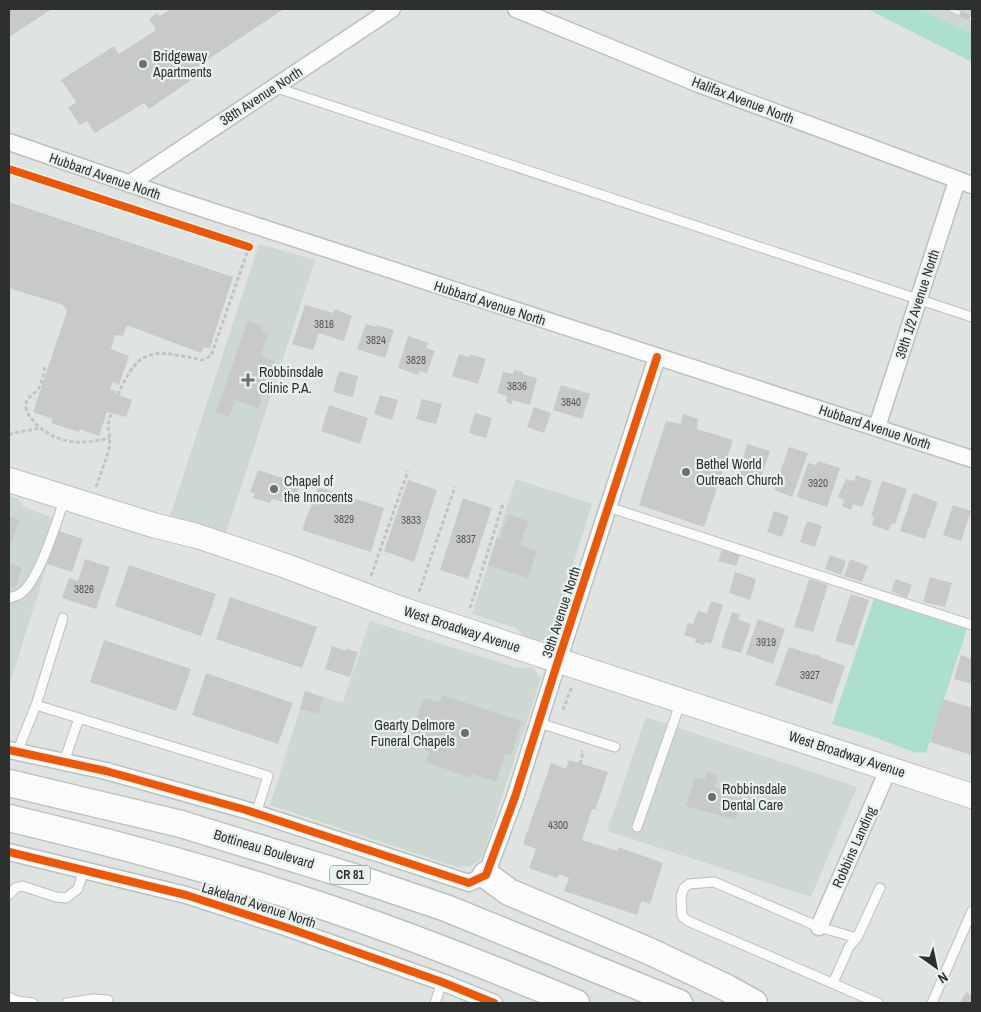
<svg xmlns="http://www.w3.org/2000/svg" width="981" height="1012" font-family="'Archivo Narrow',sans-serif">
  <style>
    .built { fill: #cdd8d3 }
    .green { fill: #acdfcc }
    .building { fill: #c7cac8 }
    .lines { fill: none; stroke-linecap: round; stroke-linejoin: round }
    .lane-casing { stroke: #bdc0be; stroke-width: 11 }
    .street-casing { stroke: #bdc0be; stroke-width: 19 }
    .secondary-casing { stroke: #bdc0be; stroke-width: 26 }
    .primary-casing { stroke: #bdc0be; stroke-width: 29 }
    .path { stroke: #c2c3c2; stroke-width: 3; stroke-dasharray: 4 2.5; stroke-linecap: butt }
    .lane { stroke: #fafbfa; stroke-width: 9 }
    .street { stroke: #fafbfa; stroke-width: 16 }
    .secondary { stroke: #fafbfa; stroke-width: 24 }
    .primary { stroke: #fafbfa; stroke-width: 26 }
    .rail-casing { stroke: #c4c5c5; stroke-width: 5.5 }
    .rail { stroke: #eaf2ef; stroke-width: 4; stroke-dasharray: 11; stroke-linecap: butt }
    .cycleway-casing { stroke: #eaf2ef; stroke-width: 11 }
    .cycleway { stroke: #e8590c; stroke-width: 8 }
    .poi-dot { fill: #6b6f6d; stroke: #eaf2ef; stroke-width: 2 }
    .labels { text-anchor: middle; stroke-width: 4.5; stroke-linejoin: round; paint-order: stroke }
    .number-label { font-size: 11px; fill: #555857 }
    .shield { fill: #eaf2ef; stroke: #666a69; stroke-width: 1 }
    .shield-label { font-size: 12px; font-weight: bold; fill: #2d302f }
    .poi-label { font-size: 14px; fill: #2d302f; stroke: #eaf2ef; text-anchor: start }
    .street-label { font-size: 14px; fill: #2d302f; stroke: #eaf2ef }
  </style>
  <rect width="100%" height="100%" fill="#dfe3e1"/>
  <path class="built" d="M920,9H972V34Z
    M259,244L315,260L226,533L170,516Z
    M516,479L592,504L551,635L546,639L539,641L524,636L516,628L472,614Z
    M9,496L18,499L24,507L61,521L9,686Z
    M370,621L517,668L532,667L541,678L483,855L479,861L471,866L460,868L270,805L300,709L317,714L323,697L343,703Z
    M646,717L857,787L811,897L607,831Z"/>
  <path class="green" d="M867,9H920L972,34V62Z
    M874,599L967,629L926,753L921,752L916,753L869,735L832,724Z"/>
  <path class="building" d="M10,9H52L9,37Z
    M171,9H284L186,74L190,81L149,109L144,103L95,133L87,121L80,125L68,108L76,102L61,80L114,46L119,54L156,30L149,19L157,13L160,16Z
    M9,202L233,277L210,348L204,347L201,353L129,326L126,327L123,336L115,335L111,349L129,356L119,385L113,382L110,389L116,391L115,394L132,400L126,417L107,412L99,436L80,429L79,432L51,423L53,419L33,412L67,311L63,305L9,288Z
    M305,305L333,313L335,309L352,316L344,341L319,333L313,350L292,344Z
    M248,320L263,326L261,331L268,333L261,356L275,361L258,408L235,400L229,417L216,412Z
    M366,324L376,327L377,325L394,330L385,358L357,349Z
    M408,336L428,343L426,348L435,351L427,373L420,371L418,375L398,368Z
    M459,354L469,357L470,354L486,359L478,384L452,376Z
    M514,370L523,372L522,374L537,378L530,405L512,400V404L506,402L507,396L497,393L503,372L513,374Z
    M339,371L358,376L353,397L333,392Z
    M561,385L590,394L582,419L553,410Z
    M380,395L398,400L392,420L374,414Z
    M422,399L442,404L436,424L416,419Z
    M329,405L368,418L360,444L321,431Z
    M534,407L551,413L544,433L527,427Z
    M475,413L492,418L486,438L469,433Z
    M683,414L698,419L697,429L733,440L704,527L639,505L666,421L681,424Z
    M747,444L770,451L760,481L738,474Z
    M789,447L808,453L792,497L774,490Z
    M818,461L840,468L827,507L797,497L808,463L816,465Z
    M258,470L289,480L288,483L299,487L292,505L272,499L270,503L253,498L255,493L250,492Z
    M856,475L872,481L862,507L853,504L851,510L842,506L844,500L838,497L846,479L854,481Z
    M408,480L437,490L414,562L384,551Z
    M882,481L907,489L895,524H891L889,531L872,525L874,517L871,516Z
    M318,487L384,508L371,552L302,530Z
    M913,493L938,502L925,539L900,531Z
    M463,498L492,508L468,579L440,570Z
    M953,505L971,511L961,541L943,535Z
    M774,511L789,516L782,537L767,532Z
    M508,514L528,521L520,545L537,551L528,578L488,565L497,537L500,539Z
    M9,516L19,520L9,551Z
    M807,521L822,526L815,547L800,542Z
    M58,531L83,539L72,572L47,564Z
    M722,549L740,555L736,566L718,561Z
    M830,555L846,561L841,575L825,569Z
    M85,559L110,567L96,609L62,598L69,578L78,581Z
    M850,559L868,566L862,582L844,576Z
    M9,563L22,568L15,588L9,586Z
    M129,565L216,594L201,636L115,606Z
    M735,572L756,579L750,600L729,593Z
    M930,577L952,583L945,607L923,602Z
    M809,579L828,585L813,632L794,627Z
    M896,579L912,585L907,598L891,591Z
    M851,594L869,600L854,646L835,641Z
    M230,597L317,627L302,668L216,639Z
    M711,601L723,605L711,644L705,642L704,645L695,642L696,639L684,635L688,623L693,624L698,611L707,613Z
    M732,612L740,614L738,620L751,624L741,653L721,647Z
    M758,619L785,629L773,664L746,654Z
    M104,640L191,669L176,711L90,682Z
    M332,646L346,651L347,649L358,652L350,677L325,669Z
    M789,647L814,655V654L821,656L820,657L845,666L832,704L775,685Z
    M961,655L972,659V684L954,679Z
    M206,673L293,703L278,744L192,715Z
    M305,691L323,697L318,714L300,709Z
    M442,695L521,721L511,756L505,754L496,782L472,774L471,778L426,762L430,752L408,744L424,698L440,702Z
    M943,699L972,708V755L930,742Z
    M569,760L608,772L595,810L592,809L582,840L617,851L618,847L663,863L650,904L642,901L637,915L564,891L569,878L559,874L557,878L529,868L536,849L523,844L551,763L566,769Z
    M707,772L718,775L715,787L730,791L729,796L742,799L736,820L686,806L695,777L705,779Z
    M966,992L972,995V1003H960Z"/>
  <g class="lines">
    <g class="lane-casing">
      <path id="lane" d="M274,87L972,317
        M608,507L972,625
        M9,598C12,597 17,596 20,594C39,582 57,520 65,498
        M36,705L63,618
        M539,723L615,747
        M17,752L36,705L268,776L256,814
        M64,762L79,718
        M637,827L681,701
        M9,895L15,888L22,886L56,897L66,898L78,889L84,869
        M857,938L819,927L714,882L689,884L684,888L681,896L682,916L688,921L878,1003
        M833,983L849,947L857,938L880,888
        M9,997L17,1001L33,1003
        M67,1003L93,999L108,1000
        M435,1003L442,982
        M932,1003L972,911"/>
    </g>
    <g class="street-casing">
      <path id="street" d="M516,9L699,84L972,185
        M9,142L174,199L972,459
        M129,184L392,9
        M877,427L957,181
        M9,750L106,771L246,810L469,883L486,875L515,797L558,661L657,357
        M9,852L186,895L285,927L442,982L494,1003
        M819,927L889,768"/>
    </g>
    <g class="secondary-casing">
      <path id="secondary" d="M9,480L153,525L197,536L286,566L404,610L972,796"/>
    </g>
    <g class="primary-casing">
      <path id="primary" d="M9,783L181,824L360,879L446,908L679,1003
        M9,818C101,840 192,864 282,893C382,924 480,963 576,1003
        M486,875L509,892L649,951L727,988L754,1003"/>
    </g>
    <path class="path" d="M9,173L10,169
      M45,367C43,373 42,384 38,389C33,396 25,397 26,407C26,413 31,418 35,423C58,445 81,445 110,438
      M118,395C139,345 154,350 202,360L211,356L249,247
      M9,435L13,433L41,428
      M96,487L109,450L110,438L108,425L111,413
      M371,576L408,471
      M419,592L455,487
      M470,608L503,504
      M563,710L572,686
      M580,764L583,752L581,751"/>
    <use href="#lane" class="lane"/>
    <use href="#street" class="street"/>
    <use href="#secondary" class="secondary"/>
    <use href="#primary" class="primary"/>
    <g class="rail-casing">
      <path id="rail" d="M950,9L972,19"/>
    </g>
    <use href="#rail" class="rail"/>
    <g class="cycleway-casing">
      <path id="cycleway" d="M9,169L249,247
        M9,750L106,771L246,810L469,883L486,875L515,797L558,661L657,357
        M9,852L186,895L285,927L442,982L494,1003"/>
    </g>
    <use href="#cycleway" class="cycleway"/>
  </g>
  <g class="poi-dot">
    <circle cx="143" cy="64" r="5"/>
    <path d="M245.5 372.5h5v5h5v5h-5v5h-5v-5h-5v-5h5z"/>
    <circle cx="686" cy="472" r="5"/>
    <circle cx="274" cy="489" r="5"/>
    <circle cx="465" cy="733" r="5"/>
    <circle cx="712" cy="797" r="5"/>
  </g>
  <g class="labels">
    <g class="number-label">
      <text x="324" y="328">3816</text>
      <text x="376" y="344">3824</text>
      <text x="416" y="364">3828</text>
      <text x="517" y="390">3836</text>
      <text x="571" y="406">3840</text>
      <text x="818" y="487">3920</text>
      <text x="344" y="523">3829</text>
      <text x="411" y="524">3833</text>
      <text x="466" y="543">3837</text>
      <text x="84" y="593">3826</text>
      <text x="766" y="646">3919</text>
      <text x="810" y="679">3927</text>
      <text x="558" y="829">4300</text>
    </g>
    <rect class="shield" x="330" y="865.5" width="40" height="19" rx="4"/>
    <g class="shield-label">
      <text x="350" y="879">CR 81</text>
    </g>
    <g class="poi-label">
      <text x="153" y="61">Bridgeway<tspan x="153" dy="16">Apartments</tspan></text>
      <text x="259" y="377">Robbinsdale<tspan x="259" dy="16">Clinic P.A.</tspan></text>
      <text x="696" y="469">Bethel World<tspan x="696" dy="16">Outreach Church</tspan></text>
      <text x="284" y="486">Chapel of<tspan x="284" dy="16">the Innocents</tspan></text>
      <text x="455" y="730" text-anchor="end">Gearty Delmore<tspan x="455" dy="16">Funeral Chapels</tspan></text>
      <text x="722" y="794">Robbinsdale<tspan x="722" dy="16">Dental Care</tspan></text>
    </g>
    <g class="street-label">
      <text transform="translate(261 96) rotate(-33)" y="5">38th Avenue North</text>
      <text transform="translate(743 100) rotate(21)" y="5">Halifax Avenue North</text>
      <text transform="translate(105 176) rotate(19)" y="5">Hubbard Avenue North</text>
      <text transform="translate(490 303) rotate(18)" y="5">Hubbard Avenue North</text>
      <text transform="translate(917 304) rotate(-72)" y="5">39th 1/2 Avenue North</text>
      <text transform="translate(875 427) rotate(18)" y="5">Hubbard Avenue North</text>
      <text transform="translate(561 612) rotate(-72)" y="5">39th Avenue North</text>
      <text transform="translate(462 629) rotate(18)" y="5">West Broadway Avenue</text>
      <text transform="translate(847 754) rotate(18)" y="5">West Broadway Avenue</text>
      <text transform="translate(854 847) rotate(-66)" y="5">Robbins Landing</text>
      <text transform="translate(264 849) rotate(17)" y="5">Bottineau Boulevard</text>
      <text transform="translate(259 905) rotate(18)" y="5">Lakeland Avenue North</text>
    </g>
  </g>
  <rect width="981" height="1012" fill="none" stroke="#2d302f" stroke-width="20"/>
  <g transform="translate(936 967) rotate(147)" stroke="#eaf2ef" stroke-width="4" paint-order="stroke">
  <path d="M0-4L9 19L0 12L-9 19Z" fill="#2d302f"/>
  <text y="-8" font-size="14" font-weight="bold" text-anchor="middle" fill="#2d302f">N</text>
  </g>
</svg>
